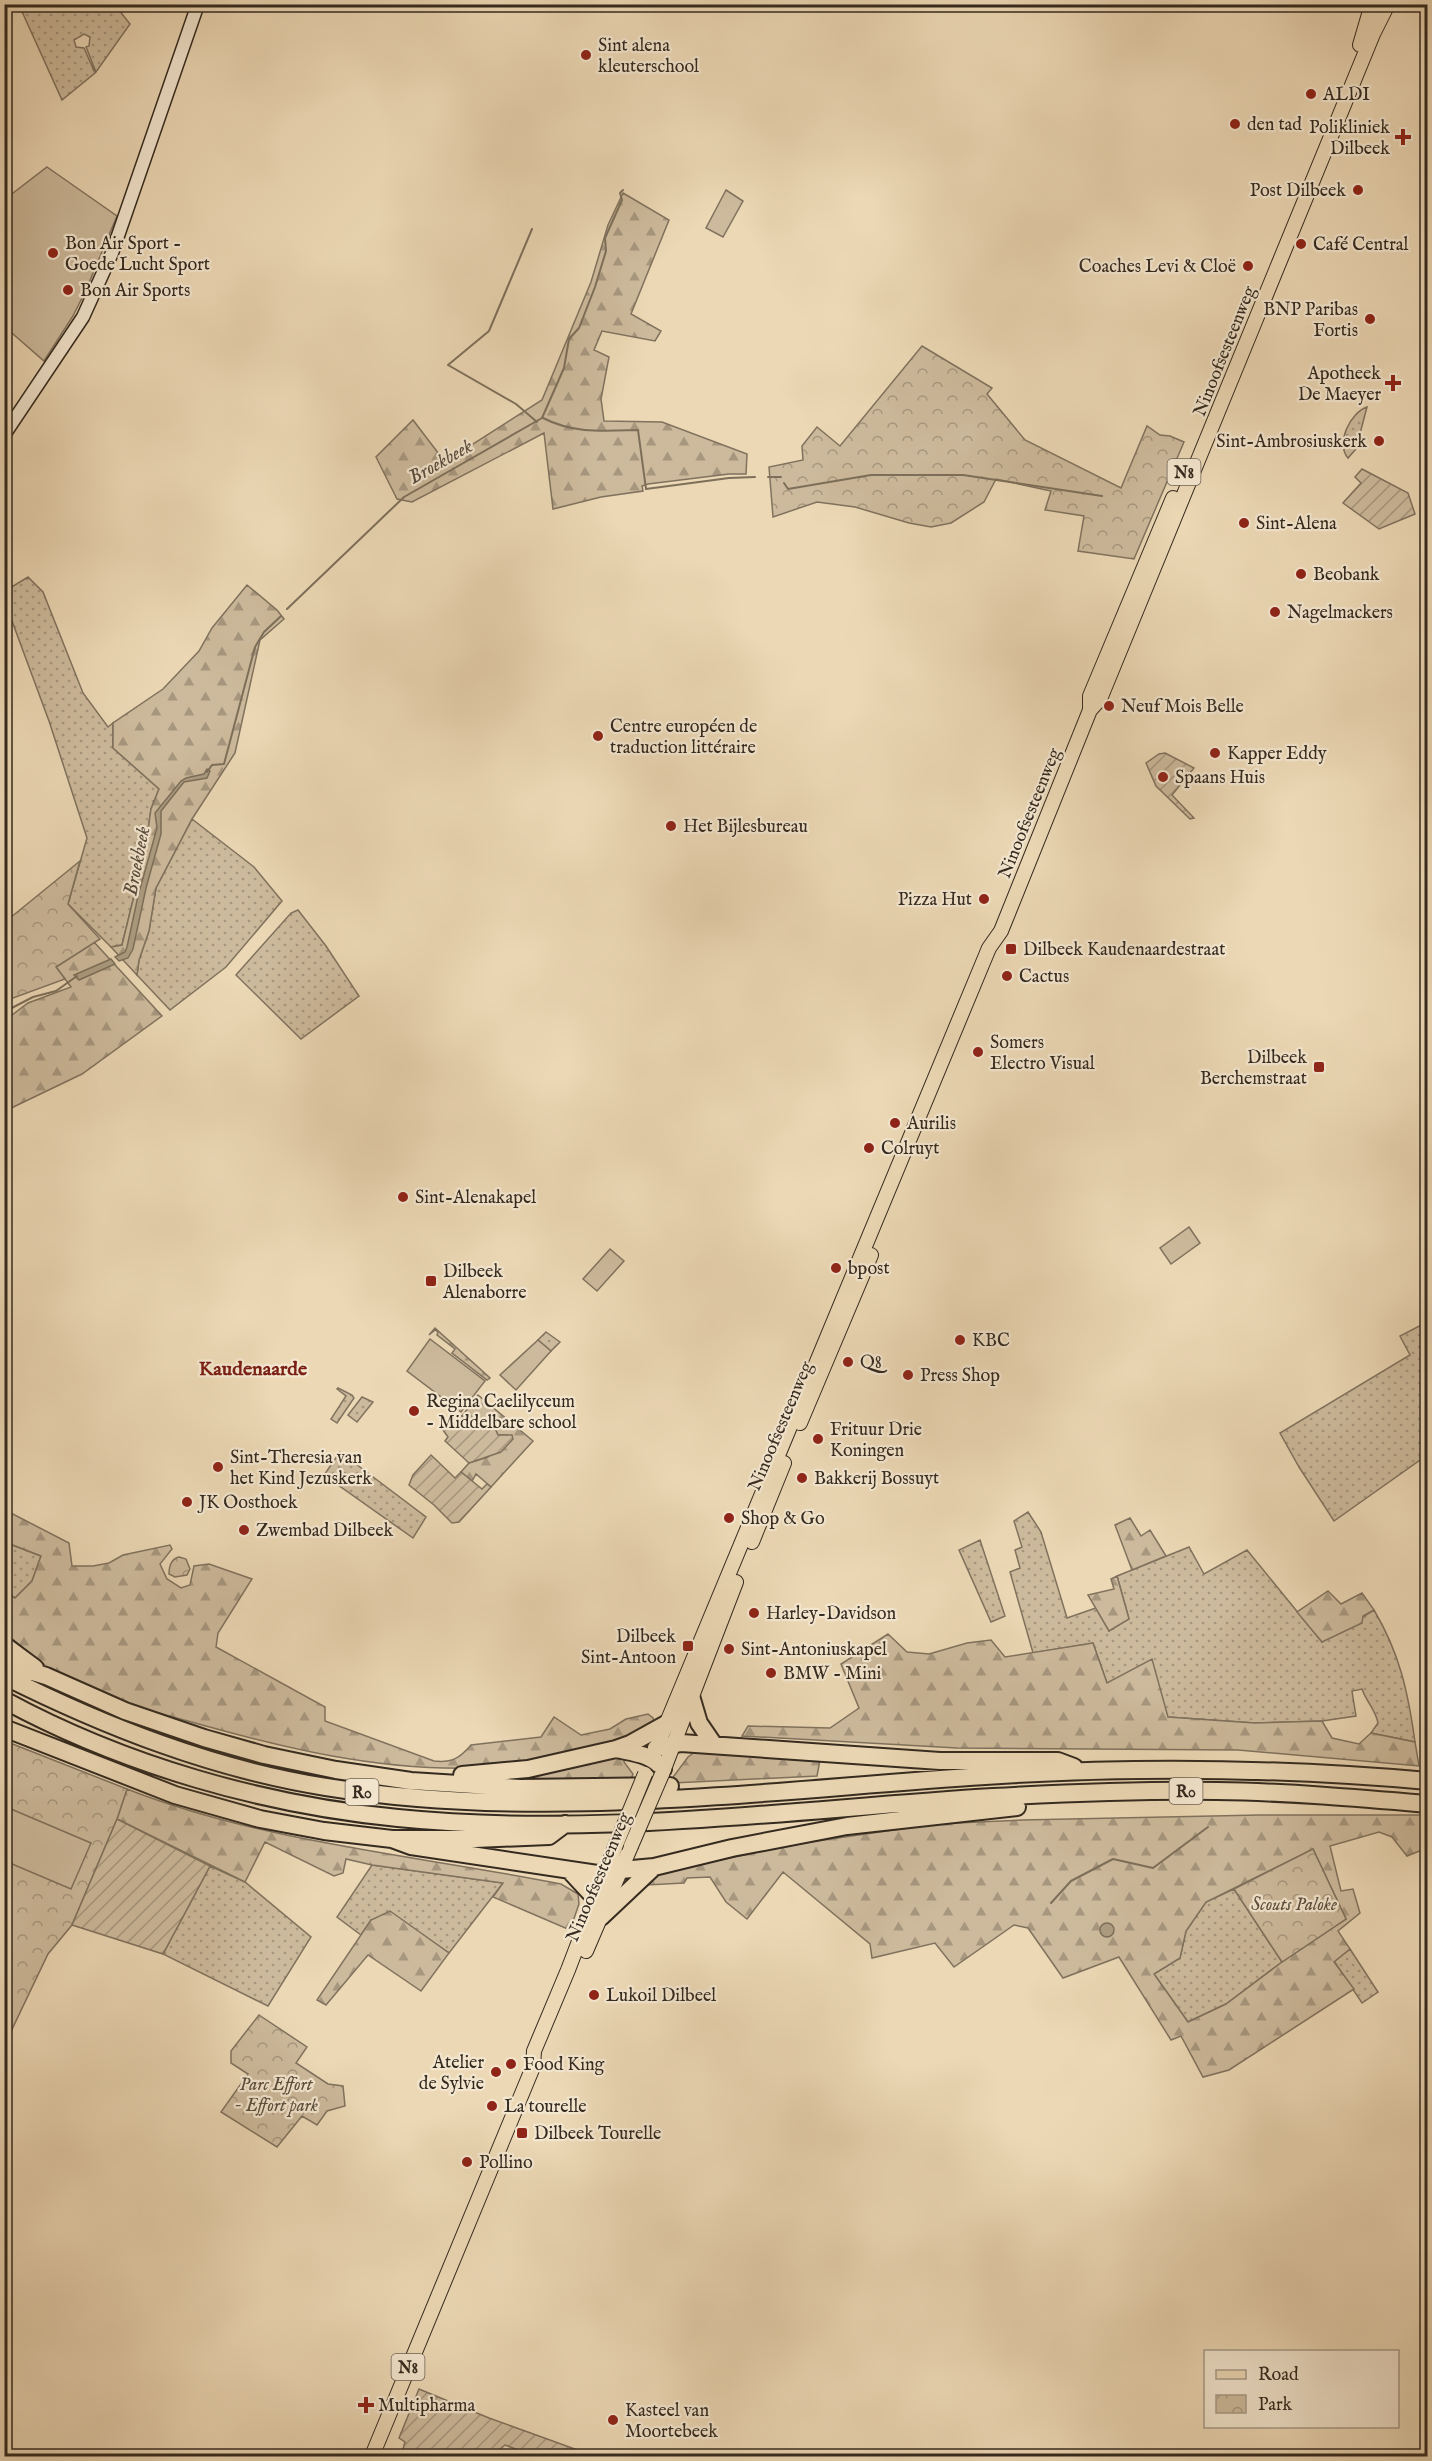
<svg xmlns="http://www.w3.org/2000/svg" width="1432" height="2461" font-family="'IM FELL English',serif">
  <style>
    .grass { fill: url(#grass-dots); stroke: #80725e; stroke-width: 1.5 }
    .forest { fill: url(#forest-firs); stroke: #80725e; stroke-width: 1.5; fill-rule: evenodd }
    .park { fill: url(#park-crowns); stroke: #80725e; stroke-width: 1.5 }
    .garden { fill: url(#garden-furrows); stroke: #80725e; stroke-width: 1.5 }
    .pitch { fill: #cdba9c; stroke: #80725e; stroke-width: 1.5 }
    .water { fill: #ad9d82; stroke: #7d6f5a; stroke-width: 1.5 }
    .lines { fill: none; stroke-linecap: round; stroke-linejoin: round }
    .stream { stroke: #7d6f5a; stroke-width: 2 }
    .secondary-casing { stroke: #342a1f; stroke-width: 15 }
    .primary-casing { stroke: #342a1f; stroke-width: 16 }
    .motorway-casing { stroke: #342a1f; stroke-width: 20 }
    .secondary { stroke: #f3e6cf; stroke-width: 12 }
    .primary { stroke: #ecd8b5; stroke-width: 14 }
    .motorway { stroke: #ecd8b5; stroke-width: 16 }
    .primary-bridge-casing { stroke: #342a1f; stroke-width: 16; stroke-linecap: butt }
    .primary-bridge { stroke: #ecd8b5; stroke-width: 14 }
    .poi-dot { fill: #8f2418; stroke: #f3e6cf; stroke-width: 2 }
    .labels { text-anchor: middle; stroke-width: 4.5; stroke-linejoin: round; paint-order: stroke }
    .shield { fill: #f3e6cf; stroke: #6d6254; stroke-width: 1.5 }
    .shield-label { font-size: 16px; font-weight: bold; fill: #342a1f }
    .poi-label { font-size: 18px; fill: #342a1f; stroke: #f3e6cf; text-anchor: start }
    .street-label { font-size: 18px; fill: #342a1f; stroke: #f3e6cf }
    .park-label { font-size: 18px; font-style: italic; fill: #5a4e3e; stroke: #f3e6cf }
    .water-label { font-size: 20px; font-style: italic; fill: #584c3d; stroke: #f3e6cf }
    .neighbourhood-label { font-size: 20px; font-weight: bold; fill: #7a1f14; stroke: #f3e6cf }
  </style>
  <defs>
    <pattern id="grass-dots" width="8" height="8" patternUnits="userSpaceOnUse" patternTransform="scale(1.5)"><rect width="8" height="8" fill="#cdba9c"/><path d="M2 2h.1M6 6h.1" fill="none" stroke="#a7977f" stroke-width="1.8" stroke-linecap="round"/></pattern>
    <pattern id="forest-firs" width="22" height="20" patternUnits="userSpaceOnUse" patternTransform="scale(1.5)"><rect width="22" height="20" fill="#cdba9c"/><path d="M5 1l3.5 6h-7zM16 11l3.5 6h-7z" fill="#a7977f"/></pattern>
    <pattern id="park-crowns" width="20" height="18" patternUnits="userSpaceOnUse" patternTransform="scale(1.5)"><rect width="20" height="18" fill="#cdba9c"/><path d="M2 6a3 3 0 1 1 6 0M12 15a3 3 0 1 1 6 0" fill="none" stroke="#a7977f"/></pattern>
    <pattern id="garden-furrows" width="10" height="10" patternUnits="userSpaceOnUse" patternTransform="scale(1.5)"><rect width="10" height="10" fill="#cdba9c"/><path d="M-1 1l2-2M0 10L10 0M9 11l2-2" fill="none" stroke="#a7977f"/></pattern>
  </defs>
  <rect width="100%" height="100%" fill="#ecd8b5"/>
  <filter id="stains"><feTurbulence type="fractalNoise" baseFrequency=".00333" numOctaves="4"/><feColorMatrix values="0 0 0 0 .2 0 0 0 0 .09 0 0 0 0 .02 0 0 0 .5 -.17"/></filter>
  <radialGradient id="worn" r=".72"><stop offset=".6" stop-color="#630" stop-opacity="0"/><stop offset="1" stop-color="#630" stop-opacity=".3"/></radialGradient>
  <path class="grass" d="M19,5H115L130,24L96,72L86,47L89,46L90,37L84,34L74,40L76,47L84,48L95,73L62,100Z
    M1367,407L1356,449L1348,458C1335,443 1351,412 1367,407Z
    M28,577L43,592L83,693L108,727L113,723V748L159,789L151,809L145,851L122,945L111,947L68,904L87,838L49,721L5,602V591Z
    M192,819L254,867L282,901L226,967L170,1010L137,975L139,960L149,931L156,888Z
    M298,910L326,946L359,996L301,1039L236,975L291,913Z
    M1427,1322V1455L1334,1521L1299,1467L1280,1433L1410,1355L1400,1336Z
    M546,1332L560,1342L551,1351L538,1340Z
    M338,1388L352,1395L354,1398L337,1423L331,1419L346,1396L337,1389Z
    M362,1397L373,1402L357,1422L348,1415Z
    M340,1452L426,1517L413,1538L324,1475Z
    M1028,1512L1041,1532L1067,1618L1096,1608L1109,1631L1129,1619L1117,1576L1189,1547L1204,1574L1247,1550L1322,1642L1374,1610C1400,1654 1408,1692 1415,1742L1371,1733L1378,1723C1376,1711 1366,1701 1362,1689L1352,1691L1356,1716L1322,1721L1255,1723L1168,1717L1107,1683L1093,1643L1033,1653L1010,1572L1020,1568L1015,1550L1022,1547L1014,1521Z
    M980,1540L1005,1616L991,1622L959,1550Z
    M12,1545L41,1556L32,1581L15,1598L5,1591L4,1547Z
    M372,1865L503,1883L449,1953L426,1938L371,1920L361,1935L337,1917Z
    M210,1866L245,1882L311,1937L268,2006L163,1954Z
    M1234,1889L1282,1962L1226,2004L1188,2022L1154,1974L1180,1958L1186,1931L1206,1902Z
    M1350,1949L1378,1992L1362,2003L1334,1961Z"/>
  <path class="forest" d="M623,193L669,220L631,314L661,331L655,341L602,331L594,350L609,357L601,399L604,421L662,422L747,454L746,474H729L648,484L642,486L643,491L601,497L553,509L544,433L412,502L397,499L376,457L413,420L445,462L542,400L591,282L608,225Z
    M247,585L277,610L284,619L260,640L235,753L192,819L156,888L149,931L139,960L137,975L111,947L122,945L145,851L151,809L159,789L113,748V723L163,689L199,651L212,628Z
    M94,942L162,1016L82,1074L5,1111V1016L12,1015L28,1003L71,987L56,967Z
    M435,1328L490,1378L487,1380L452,1353L455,1349L437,1335L438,1332L435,1330L429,1335Z
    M478,1395L533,1441L491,1487L476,1474L472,1481L461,1472L469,1463L488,1457L507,1435H498L491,1419L466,1423L462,1416Z
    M5,1510L69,1543L72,1566H93L109,1563L123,1555L170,1545L172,1549L160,1564L167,1579L181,1588L190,1585L194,1566L209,1564L252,1579L218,1633L216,1647L325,1707V1721L434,1761C452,1763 460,1758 471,1745L541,1737L554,1717L581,1735L610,1729L626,1719L648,1714L653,1718L655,1724L628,1738L624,1762L633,1774L629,1784L476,1783V1768C378,1771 283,1748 188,1721C147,1710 97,1697 59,1675C40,1663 23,1647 5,1633L4,1591L15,1598L32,1581L41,1556L13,1545L5,1547Z
    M1130,1518L1141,1536L1150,1530L1166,1556L1132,1570L1115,1525Z
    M1117,1576L1129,1619L1109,1631L1088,1595L1114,1589L1111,1579Z
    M1328,1591L1341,1604L1362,1593L1374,1610L1363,1616L1362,1623L1322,1642L1297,1612Z
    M888,1634L907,1652L929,1654L967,1643L991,1640L1005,1657L1093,1643L1107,1683L1152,1659L1168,1717L1255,1723L1322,1721L1332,1738L1359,1744L1371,1733L1415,1742L1419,1766L1238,1750L957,1748L742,1736L748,1726L830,1728L859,1708L841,1664Z
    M696,1751L820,1760L817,1776L673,1783L671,1780L688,1757Z
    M127,1789C265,1843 416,1855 561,1884L578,1894L579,1904L570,1930L493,1897L503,1883L372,1865L346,1859L343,1873L334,1876L265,1842L245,1882L117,1819Z
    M1260,1815H1422L1427,1848L1407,1856L1392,1837L1379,1832L1330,1846L1341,1891L1353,1889L1360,1913L1338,1931L1350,1949L1334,1962L1354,1989L1229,2070L1203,2077L1181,2036L1171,2040L1119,1957L1063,1978L1028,1928L1014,1925L954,1967L935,1943L872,1958L870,1944L783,1872L747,1919L726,1902L710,1877L687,1878L684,1883L647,1885L655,1873L803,1843L935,1824L1022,1820ZM1313,1849L1346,1919L1282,1962L1226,2004L1188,2022L1154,1974L1180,1958L1186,1931L1206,1902Z
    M390,1911L449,1953L421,1991L368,1955L326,2005L317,2000L371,1920Z"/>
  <path class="park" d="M922,346L992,388L987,394L1025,440L1121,488L1147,426L1160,435L1170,436L1184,442L1134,559L1078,551L1084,516L1045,510L1051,491L996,479L984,502L951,523L931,527L909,523L855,507L817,502L773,517L769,467L803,460L802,446L817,427L840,446Z
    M80,861L68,904L100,939L56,967L65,979L5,1001V922Z
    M179,1557L186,1559L190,1569L187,1575L175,1577L169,1574C169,1567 171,1559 179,1557Z
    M5,1741L127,1789L117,1819L72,1925L48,1954L5,2044Z
    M1313,1849L1346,1919L1282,1962L1234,1889Z
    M259,2015L307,2047L296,2063L328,2084L343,2086L345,2106L327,2111L317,2125L302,2116L277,2147L221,2112L248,2074L231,2063V2051Z"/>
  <path class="garden" d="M1362,469L1408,493L1415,514L1379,529L1343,503L1361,483L1355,477Z
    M1165,753L1194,768L1172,795L1194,818L1190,819L1156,786L1146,763L1159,754Z
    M456,1414L462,1416L466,1423L491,1419L498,1435H512L513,1439L501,1452L469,1463L445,1441L448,1437L443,1430Z
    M431,1455L455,1478L461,1472L482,1489L487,1484L491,1487L459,1522L452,1523L434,1505L409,1485L413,1475Z
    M117,1819L210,1866L163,1954L72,1925Z
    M419,2389L489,2418L586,2453V2456H534L505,2445L499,2450L497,2456H392L394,2450L399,2453L402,2452L405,2442L399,2438Z"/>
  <path class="pitch" d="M47,167L117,216L86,290L73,316L44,361L5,327L4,200Z
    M726,190L743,201L723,237L706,228Z
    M1189,1227L1200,1243L1171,1264L1160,1248Z
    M610,1249L624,1261L597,1291L583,1279Z
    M430,1339L485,1381L461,1412L407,1371Z
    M538,1340L551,1351L516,1390L500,1375Z
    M11,1809L91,1843L71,1889L5,1861V1824Z"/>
  <path class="water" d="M207,769L210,771L207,778L184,782L161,811V834L146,888L133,949L128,958L119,961L115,957L125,952L127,947L138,896L157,828L155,813L181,781L186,778L204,774Z
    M111,959L115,964L79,980L74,975Z
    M1100 1930a7 7 0 1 1 14 0a7 7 0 1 1-14 0Z"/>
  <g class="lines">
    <path class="stream" d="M532,229L489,331L448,365L516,404L537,422
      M543,418C574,434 604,431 638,430L646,489L729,478L755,477
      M768,477H781
      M784,483L788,489L871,475H963L1102,496
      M287,609L404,497L542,418L564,368L569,339L579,328L595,287L606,251L605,238L622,200L620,193L623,190
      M207,772L212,765L224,764L255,647L264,632L281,616
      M4,1012L33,997L56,991L77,976
      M1051,1903L1071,1881L1113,1859L1153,1868L1208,1827"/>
    <g class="secondary-casing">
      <path id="secondary" d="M4,435L83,317L112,253L198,4"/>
    </g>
    <g class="primary-casing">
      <path id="primary" d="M1360,45L1372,4
        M1090,710V696L1173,498
        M800,1423L871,1255
        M752,1542L784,1463
        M653,1756L989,948L1001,931L1090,710L1100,699L1373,34L1388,4
        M662,1774L736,1582
        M586,1951L631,1846
        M372,2456L533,2067L534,2051L568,1970L615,1847"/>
    </g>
    <g class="motorway-casing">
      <path id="motorway" d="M4,1645L35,1668
        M4,1663L46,1676L125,1711L204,1738L264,1755L336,1770L411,1781L520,1788L670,1786
        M4,1676C106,1727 213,1769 326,1787C544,1822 766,1790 985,1776C1133,1766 1280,1768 1428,1781
        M691,1696L699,1723L714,1745
        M4,1700C124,1765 263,1805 398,1818C596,1838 796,1809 993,1797C1067,1793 1143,1790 1217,1791C1288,1792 1358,1798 1428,1804
        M4,1728L175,1795L260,1819L324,1831L392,1839H475L549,1836L565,1824
        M656,1748L681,1743L940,1761H1058L1074,1767
        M616,1749C634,1753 652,1754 663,1769
        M462,1775L528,1769L616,1749L630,1744L666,1724
        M392,1839L411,1846L604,1875L621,1870L654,1867L732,1848L847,1826L1017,1807
        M570,1871L595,1898
        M601,1917L654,1867"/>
    </g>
    <use href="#secondary" class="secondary"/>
    <use href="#primary" class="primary"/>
    <use href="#motorway" class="motorway"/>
    <g class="primary-bridge-casing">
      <path id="primary-bridge" d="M631,1846L662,1774
        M615,1847L645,1774"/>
    </g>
    <use href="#primary-bridge" class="primary-bridge"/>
  </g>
  <g class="poi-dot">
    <circle cx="586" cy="55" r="6"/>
    <circle cx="1311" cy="94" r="6"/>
    <circle cx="1235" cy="124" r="6"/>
    <path d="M1400 128h6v6h6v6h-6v6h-6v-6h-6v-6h6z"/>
    <circle cx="1358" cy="190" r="6"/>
    <circle cx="1301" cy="244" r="6"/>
    <circle cx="53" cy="253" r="6"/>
    <circle cx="1248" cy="266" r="6"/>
    <circle cx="68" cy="290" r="6"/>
    <circle cx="1370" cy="319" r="6"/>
    <path d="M1390 374h6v6h6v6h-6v6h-6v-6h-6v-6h6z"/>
    <circle cx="1379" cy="441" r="6"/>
    <circle cx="1244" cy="523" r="6"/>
    <circle cx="1301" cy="574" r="6"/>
    <circle cx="1275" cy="612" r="6"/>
    <circle cx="1109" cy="706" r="6"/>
    <circle cx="598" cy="736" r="6"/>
    <circle cx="1215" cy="753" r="6"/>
    <circle cx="1163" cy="777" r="6"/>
    <circle cx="671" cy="826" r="6"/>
    <circle cx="984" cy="899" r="6"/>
    <rect x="1005" y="943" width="12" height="12" rx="3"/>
    <circle cx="1007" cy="976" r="6"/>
    <circle cx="978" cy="1052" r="6"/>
    <rect x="1313" y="1061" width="12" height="12" rx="3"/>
    <circle cx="895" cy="1123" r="6"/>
    <circle cx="869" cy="1148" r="6"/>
    <circle cx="403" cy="1197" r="6"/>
    <circle cx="836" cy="1268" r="6"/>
    <rect x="425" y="1275" width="12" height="12" rx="3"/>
    <circle cx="960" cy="1340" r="6"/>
    <circle cx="848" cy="1362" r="6"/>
    <circle cx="908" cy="1375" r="6"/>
    <circle cx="414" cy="1411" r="6"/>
    <circle cx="818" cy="1439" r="6"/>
    <circle cx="218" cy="1467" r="6"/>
    <circle cx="802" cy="1478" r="6"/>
    <circle cx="187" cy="1502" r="6"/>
    <circle cx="729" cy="1518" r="6"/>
    <circle cx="244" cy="1530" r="6"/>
    <circle cx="754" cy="1613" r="6"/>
    <rect x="682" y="1640" width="12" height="12" rx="3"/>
    <circle cx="729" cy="1649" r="6"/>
    <circle cx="771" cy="1673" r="6"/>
    <circle cx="594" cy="1995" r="6"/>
    <circle cx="511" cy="2064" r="6"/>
    <circle cx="496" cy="2072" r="6"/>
    <circle cx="492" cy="2106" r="6"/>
    <rect x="516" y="2127" width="12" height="12" rx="3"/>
    <circle cx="467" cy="2162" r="6"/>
    <path d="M363 2396h6v6h6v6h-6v6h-6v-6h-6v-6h6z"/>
    <circle cx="613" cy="2420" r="6"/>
  </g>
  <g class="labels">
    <g class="shield">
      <rect x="1167.5" y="459" width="33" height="26" rx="4.5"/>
      <rect x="1169.5" y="1778" width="33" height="26" rx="4.5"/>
      <rect x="345.5" y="1779" width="33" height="26" rx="4.5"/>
      <rect x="391.5" y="2354" width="33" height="26" rx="4.5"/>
    </g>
    <g class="shield-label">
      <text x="1184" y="478">N8</text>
      <text x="1186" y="1797">R0</text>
      <text x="362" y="1798">R0</text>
      <text x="408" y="2373">N8</text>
    </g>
    <g class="poi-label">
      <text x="598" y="51">Sint alena<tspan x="598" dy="21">kleuterschool</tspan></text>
      <text x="1323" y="100">ALDI</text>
      <text x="1247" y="130">den tad</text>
      <text x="1390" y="133" text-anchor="end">Polikliniek<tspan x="1390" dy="21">Dilbeek</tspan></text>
      <text x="1346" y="196" text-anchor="end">Post Dilbeek</text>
      <text x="65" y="249">Bon Air Sport -<tspan x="65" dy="21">Goede Lucht Sport</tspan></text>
      <text x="1313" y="250">Café Central</text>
      <text x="1236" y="272" text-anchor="end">Coaches Levi &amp; Cloë</text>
      <text x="80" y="296">Bon Air Sports</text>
      <text x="1358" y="315" text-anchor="end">BNP Paribas<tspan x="1358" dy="21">Fortis</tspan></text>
      <text x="1381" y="379" text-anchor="end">Apotheek<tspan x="1381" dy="21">De Maeyer</tspan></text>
      <text x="1367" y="447" text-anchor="end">Sint-Ambrosiuskerk</text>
      <text x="1256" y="529">Sint-Alena</text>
      <text x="1313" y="580">Beobank</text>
      <text x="1287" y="618">Nagelmackers</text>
      <text x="1121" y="712">Neuf Mois Belle</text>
      <text x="610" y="732">Centre européen de<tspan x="610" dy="21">traduction littéraire</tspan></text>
      <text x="1227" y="759">Kapper Eddy</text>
      <text x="1175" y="783">Spaans Huis</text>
      <text x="683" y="832">Het Bijlesbureau</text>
      <text x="972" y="905" text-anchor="end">Pizza Hut</text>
      <text x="1023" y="955">Dilbeek Kaudenaardestraat</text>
      <text x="1019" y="982">Cactus</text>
      <text x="990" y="1048">Somers<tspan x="990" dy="21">Electro Visual</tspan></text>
      <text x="1307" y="1063" text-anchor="end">Dilbeek<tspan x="1307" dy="21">Berchemstraat</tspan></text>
      <text x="907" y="1129">Aurilis</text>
      <text x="881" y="1154">Colruyt</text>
      <text x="415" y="1203">Sint-Alenakapel</text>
      <text x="848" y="1274">bpost</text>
      <text x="443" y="1277">Dilbeek<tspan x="443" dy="21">Alenaborre</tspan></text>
      <text x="972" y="1346">KBC</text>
      <text x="860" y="1368">Q8</text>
      <text x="920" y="1381">Press Shop</text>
      <text x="426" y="1407">Regina Caelilyceum<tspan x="426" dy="21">- Middelbare school</tspan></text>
      <text x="830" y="1435">Frituur Drie<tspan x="830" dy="21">Koningen</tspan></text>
      <text x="230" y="1463">Sint-Theresia van<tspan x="230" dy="21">het Kind Jezuskerk</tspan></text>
      <text x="814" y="1484">Bakkerij Bossuyt</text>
      <text x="199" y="1508">JK Oosthoek</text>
      <text x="741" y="1524">Shop &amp; Go</text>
      <text x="256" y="1536">Zwembad Dilbeek</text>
      <text x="766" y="1619">Harley-Davidson</text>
      <text x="676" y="1642" text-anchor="end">Dilbeek<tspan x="676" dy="21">Sint-Antoon</tspan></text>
      <text x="741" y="1655">Sint-Antoniuskapel</text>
      <text x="783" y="1679">BMW - Mini</text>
      <text x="606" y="2001">Lukoil Dilbeel</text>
      <text x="484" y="2068" text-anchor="end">Atelier<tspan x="484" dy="21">de Sylvie</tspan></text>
      <text x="523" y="2070">Food King</text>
      <text x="504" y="2112">La tourelle</text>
      <text x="534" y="2139">Dilbeek Tourelle</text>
      <text x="479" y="2168">Pollino</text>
      <text x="378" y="2411">Multipharma</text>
      <text x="625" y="2416">Kasteel van<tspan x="625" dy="21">Moortebeek</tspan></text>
    </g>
    <g class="street-label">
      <text transform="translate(1224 351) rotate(-68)" y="6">Ninoofsesteenweg</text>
      <text transform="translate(1029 813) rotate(-68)" y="6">Ninoofsesteenweg</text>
      <text transform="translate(780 1426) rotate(-67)" y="6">Ninoofsesteenweg</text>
      <text transform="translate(598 1877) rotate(-67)" y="6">Ninoofsesteenweg</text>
    </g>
    <g class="park-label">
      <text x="1294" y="1910">Scouts Paloke</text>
      <text x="276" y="2090">Parc Effort<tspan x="276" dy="21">- Effort park</tspan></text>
    </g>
    <g class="water-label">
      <text transform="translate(440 461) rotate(-30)" y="7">Broekbeek</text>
      <text transform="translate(136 861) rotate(-79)" y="7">Broekbeek</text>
    </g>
    <g class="neighbourhood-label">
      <text x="253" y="1375">Kaudenaarde</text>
    </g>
  </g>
  <rect width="1432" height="2461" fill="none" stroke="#ecd8b5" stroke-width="24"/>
  <rect x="6" y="6" width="1420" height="2449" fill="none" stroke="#342a1f" stroke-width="3"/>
  <rect x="12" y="12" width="1408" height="2437" fill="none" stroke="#342a1f" stroke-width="1.5"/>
  <rect x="1204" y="2350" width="195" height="78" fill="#f3e6cf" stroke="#a79b89" stroke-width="1.5"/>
  <rect x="1216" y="2370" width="30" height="9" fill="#ecd8b5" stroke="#a79b89" stroke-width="1.5"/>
  <text x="1258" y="2380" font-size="18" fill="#342a1f">Road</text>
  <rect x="1216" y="2395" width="30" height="18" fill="url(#park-crowns)" stroke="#a79b89" stroke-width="1.5"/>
  <text x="1258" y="2410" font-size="18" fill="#342a1f">Park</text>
  <rect width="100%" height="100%" filter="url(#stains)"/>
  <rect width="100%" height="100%" fill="url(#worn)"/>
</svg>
